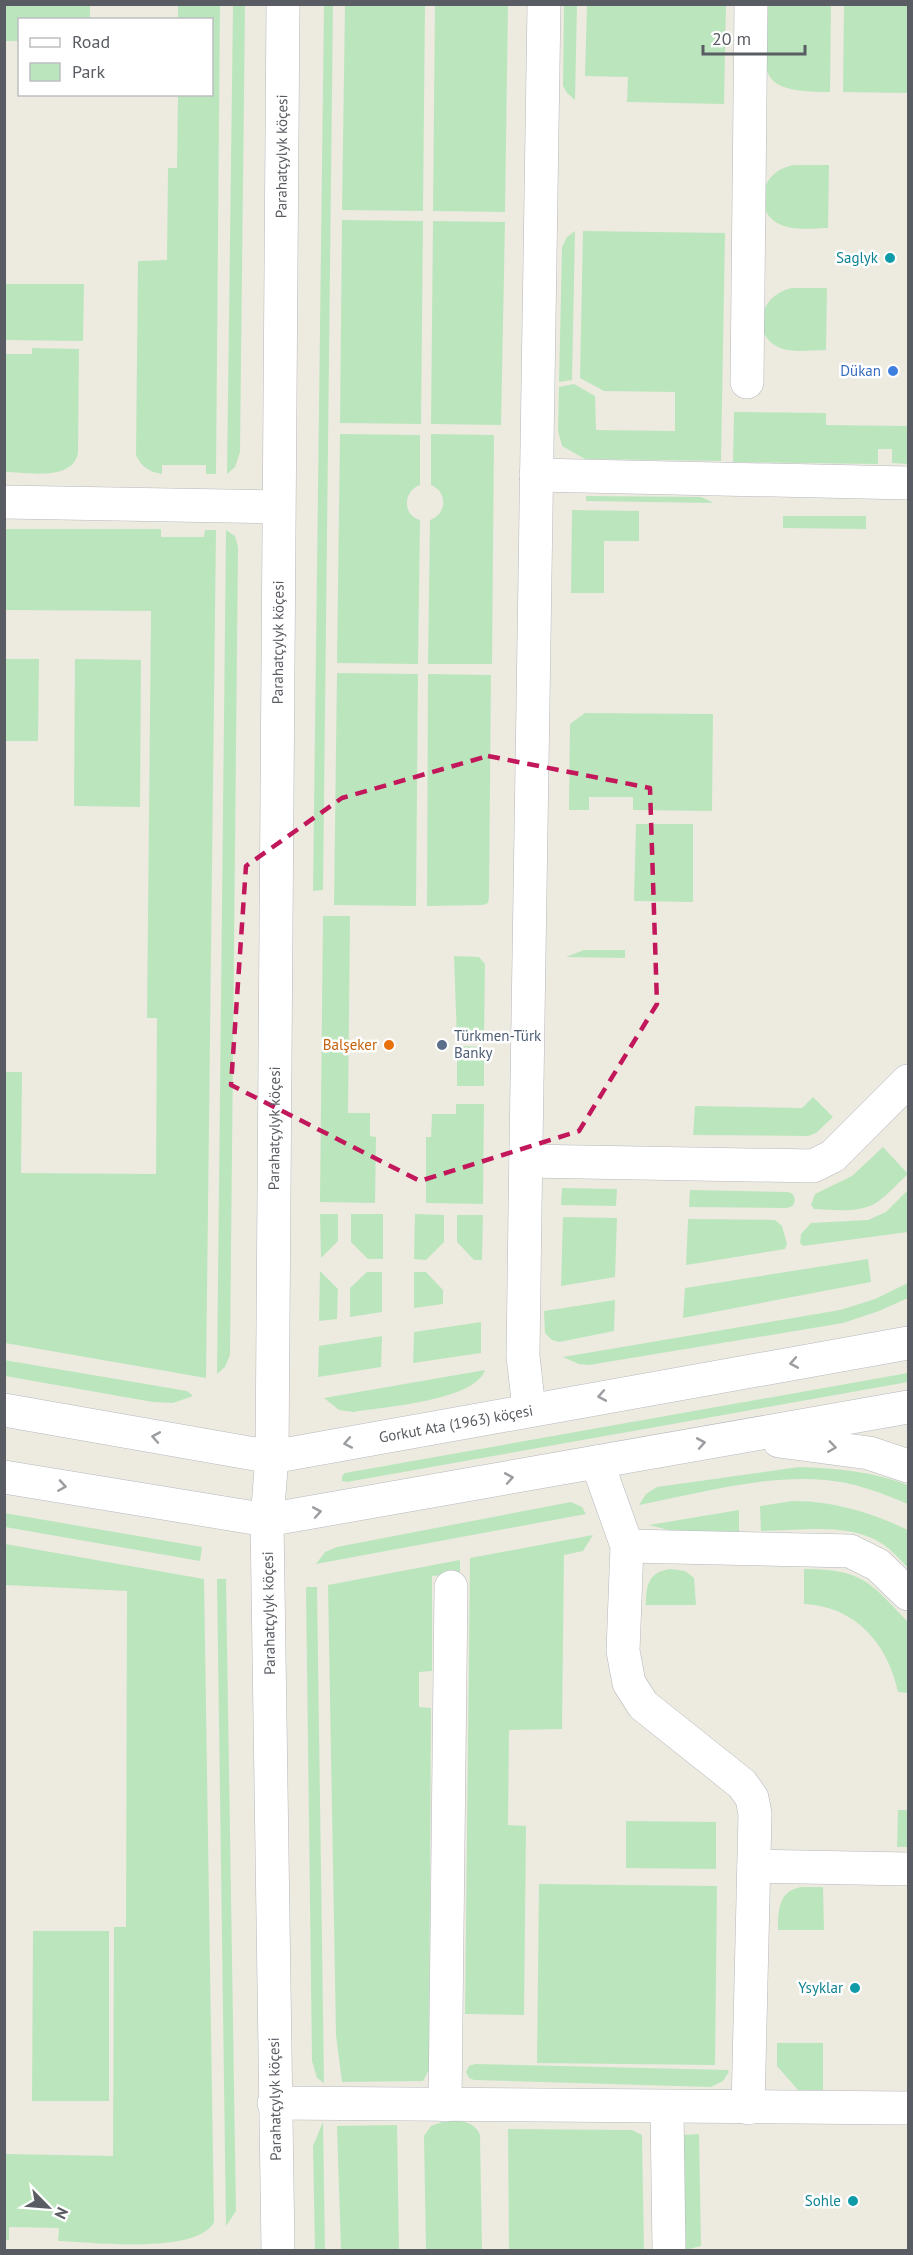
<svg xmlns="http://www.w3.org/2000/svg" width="913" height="2255" font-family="'PT Sans',sans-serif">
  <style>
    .green { fill: #bbe6bd }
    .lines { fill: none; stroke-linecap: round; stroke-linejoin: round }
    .minor-casing { stroke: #b6b8be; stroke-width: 34 }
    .minor { stroke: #fff; stroke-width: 33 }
    .oneway { stroke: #9b9da1 }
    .marked { fill: none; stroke: #c2185b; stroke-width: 4.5; stroke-dasharray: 12 8; stroke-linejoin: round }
    .culture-dot { fill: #0f9aa8; stroke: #fff; stroke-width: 2 }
    .shop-dot { fill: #3f7fe0; stroke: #fff; stroke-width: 2 }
    .food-dot { fill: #e8710a; stroke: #fff; stroke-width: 2 }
    .service-dot { fill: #5c6f8a; stroke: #fff; stroke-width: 2 }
    .labels { text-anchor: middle; stroke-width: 5; stroke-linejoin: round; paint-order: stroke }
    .street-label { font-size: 15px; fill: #595c62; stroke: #fff }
    .culture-label { font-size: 15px; fill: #0d838f; stroke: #fff; text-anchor: end }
    .shop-label { font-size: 15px; fill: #366cbe; stroke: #fff; text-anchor: end }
    .service-label { font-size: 15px; fill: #4e5e75; stroke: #fff; text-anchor: start }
    .food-label { font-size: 15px; fill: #c56008; stroke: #fff; text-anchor: end }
  </style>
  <rect width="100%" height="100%" fill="#edeae0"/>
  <path class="green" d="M5,4L90,5V19L20,20L19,41H5Z
    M333,4L323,890L313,891L324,5Z
    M178,5H220L216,474H206V465H162V474C150,472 141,467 136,455L138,261L167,260L168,168H177L178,95L212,94V20L178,19Z
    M245,5L240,452L235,467L227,474L233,5Z
    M345,5H425L423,211L342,210Z
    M435,5H508L505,212L433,211Z
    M564,5H577L575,100L567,93L563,86Z
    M587,5H726L724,104L627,102L628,77L585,76Z
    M767,5H831L830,92C750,92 766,71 767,5Z
    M844,5H908V93L843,92Z
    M794,165H829L828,228C814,228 795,231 781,225C751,212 760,170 794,165Z
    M342,220L423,221L421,424L340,423Z
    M433,221L505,222L501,425L431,424Z
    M575,231L572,380L559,382L562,247L567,237Z
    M583,231L725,233L721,461L585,459L562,446L558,431L559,387L574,384L595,396L596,430L675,431V392L604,391L580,378Z
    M5,284H84L83,341L5,340Z
    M792,288H827L826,350C812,350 793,353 780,348C750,335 759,295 792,288Z
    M32,348L79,349L78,453C72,482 27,472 5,472V354H32Z
    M734,412L826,413V425L908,426V464L892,463V449H878V464L733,462Z
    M340,434L420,435V485C403,491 402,515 420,520L418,664L337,663Z
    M431,434L494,435L492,664H428L430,520C447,514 448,492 431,485Z
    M586,496L701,497L714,503L586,501Z
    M572,510L639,511V541H604V593H571Z
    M783,516H866V529L783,528Z
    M5,529H161V537H204L205,530H216L206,1378L5,1343V1072H22L21,1173L156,1174L157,1018H147L151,611L5,610Z
    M226,530L235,536L238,547L230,1355L225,1367L217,1374Z
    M5,659H39L38,741H5Z
    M75,659L141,660L140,807L74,806Z
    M337,673L418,674L416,906L334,905Z
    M428,674L491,675L489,897L488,903L483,905L427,906Z
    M585,713L713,714L712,811L633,810V797H589V810H569L570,724Z
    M636,824H693V902L634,901Z
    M323,916H350L348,1113H370V1136L376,1137L375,1203L320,1202Z
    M584,950H625V958L566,957Z
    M454,956L479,957L485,964L484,1040H457Z
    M457,1046L484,1047V1086H457Z
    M813,1097L833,1117L816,1133L808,1136L693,1135L695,1106L802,1108Z
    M456,1104H484L483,1204L426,1203V1137H431L432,1114H456Z
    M883,1147L908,1174C898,1183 887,1196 876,1203C860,1213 832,1210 814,1209L811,1205L815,1194L852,1176Z
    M562,1188L617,1189L616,1206L561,1205Z
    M690,1190L788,1192L793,1194L795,1200L793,1206L787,1208L689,1207Z
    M908,1190V1232L803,1246L800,1243L801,1234L811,1223L868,1220L886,1212Z
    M320,1214H338V1241L321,1258Z
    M351,1214H383V1259H368L351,1242Z
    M415,1214L444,1215V1242L426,1260L414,1259Z
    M457,1215H483L482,1260H474L457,1242Z
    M563,1217L617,1218L615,1277L561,1286Z
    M688,1219L775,1220L782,1226L787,1244L785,1249L686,1265Z
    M868,1259L871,1282L683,1318L685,1288Z
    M320,1271L338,1289L337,1319L319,1321Z
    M367,1272H382V1312L350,1317V1288Z
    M414,1272H426L443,1290V1304L414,1308Z
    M908,1283V1298L879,1311L843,1323L589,1365L579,1364L563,1357L840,1310L875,1299Z
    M615,1300L614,1331L559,1342L552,1340L545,1333L544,1311Z
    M481,1322V1353L413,1363L414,1332Z
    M382,1336L381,1367L318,1377L319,1346Z
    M4,1360L187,1391L193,1396L173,1403L153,1402L5,1376Z
    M485,1370C475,1401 382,1407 353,1412L339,1410L324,1398Z
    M908,1373V1382L347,1482L342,1481V1476L345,1473Z
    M799,1467C837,1468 873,1472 908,1485V1504C882,1493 853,1482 825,1480C767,1474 697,1494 639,1505L646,1494L657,1487Z
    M792,1501C832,1500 872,1513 908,1530V1568C900,1560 891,1549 881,1543C847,1522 799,1531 761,1531L760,1506Z
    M571,1502L582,1507L586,1514L316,1564L325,1552L337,1547Z
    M739,1510V1532H676L649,1525Z
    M4,1513L202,1547L200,1561L5,1527Z
    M593,1535L583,1551L564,1555L562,1729L509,1730L508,1825L526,1826L524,2015L465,2014L470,1558Z
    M5,1544L204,1579L214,2222C198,2255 91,2242 58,2241L59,2228L9,2227V2240H5V2154L113,2156L114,1927H126L127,1591L5,1585Z
    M460,1560V1574L432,1576V1671L419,1672V1707L431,1708L429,2070L423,2081L342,2082L336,2035L328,1585Z
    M670,1569L685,1571L694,1578L696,1605H646C646,1586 648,1572 670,1569Z
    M804,1569C862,1569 870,1582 908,1622V1693L898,1692C888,1644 855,1606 804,1604Z
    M217,1579H226L236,2211L226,2226Z
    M306,1587H317L324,2083L317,2078L312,2061Z
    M898,1810H908V1847H897Z
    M626,1821L716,1822V1869L626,1868Z
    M539,1884L717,1886L715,2065L537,2063Z
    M801,1887H823L824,1930H778C778,1911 778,1891 801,1887Z
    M33,1931H109V2101H32Z
    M777,2043H823V2090H798L777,2066Z
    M475,2064L728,2070L729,2072L723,2081L711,2087L474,2080L469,2078L466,2072L469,2066Z
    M448,2120C461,2120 475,2122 480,2135L482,2250H426L424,2136L431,2126Z
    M323,2122L325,2250H315L313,2146Z
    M397,2125L399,2250H341L337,2126Z
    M508,2129L632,2130L642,2135L644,2250H509Z
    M699,2134L701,2246L685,2250L683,2135Z"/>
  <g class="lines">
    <g class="minor-casing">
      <g id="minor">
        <path d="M747,382L751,4"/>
        <path d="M536,475L908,483"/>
        <path d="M4,502L277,507"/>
        <path d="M526,1161L813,1166L833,1156L908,1081"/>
        <path d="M529,1409L523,1356L525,1210L544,4"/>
        <path id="s1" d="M4,1410L272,1457L908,1343"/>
        <path d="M779,1441L869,1453L908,1466"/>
        <path d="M597,1462L627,1546L623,1651L629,1683L643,1705L742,1784L752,1798L755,1814L748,2108"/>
        <path d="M4,1477L267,1520L908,1407"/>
        <path d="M627,1546L850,1551L878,1565L908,1594"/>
        <path d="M754,1866L908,1869"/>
        <path d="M274,2103L908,2108"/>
        <path d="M445,2105L451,1587"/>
        <path d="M667,2108L669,2250"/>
        <path id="s2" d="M278,2250L267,1520L272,1457L283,4"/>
      </g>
    </g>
    <use href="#minor" class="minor"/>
  </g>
  <defs><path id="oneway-chevron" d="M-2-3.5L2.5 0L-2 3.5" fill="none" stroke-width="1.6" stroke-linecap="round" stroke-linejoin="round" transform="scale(1.5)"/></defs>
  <g class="oneway">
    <use href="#oneway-chevron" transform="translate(794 1363) rotate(170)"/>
    <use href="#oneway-chevron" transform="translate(602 1396) rotate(170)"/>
    <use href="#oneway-chevron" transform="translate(156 1437) rotate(-170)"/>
    <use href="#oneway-chevron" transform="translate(348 1443) rotate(169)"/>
    <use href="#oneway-chevron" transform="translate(701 1443) rotate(-10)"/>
    <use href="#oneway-chevron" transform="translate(832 1447) rotate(8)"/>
    <use href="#oneway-chevron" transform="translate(509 1478) rotate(-10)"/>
    <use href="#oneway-chevron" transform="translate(62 1486) rotate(9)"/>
    <use href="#oneway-chevron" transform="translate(317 1512) rotate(-10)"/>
  </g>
  <path class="marked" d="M488,756L650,788L657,1004L579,1131L420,1181L231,1085L246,866L342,798Z"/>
  <g class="culture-dot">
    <circle cx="890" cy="258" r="6"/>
    <circle cx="855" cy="1988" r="6"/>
    <circle cx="853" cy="2201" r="6"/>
  </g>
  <circle class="shop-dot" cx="893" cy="371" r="6"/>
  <circle class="food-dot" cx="389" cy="1045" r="6"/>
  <circle class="service-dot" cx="442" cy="1045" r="6"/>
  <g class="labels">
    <g class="street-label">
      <text dy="5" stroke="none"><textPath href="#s2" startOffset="2094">Parahatçylyk köçesi</textPath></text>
      <text dy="5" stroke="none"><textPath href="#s2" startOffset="1608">Parahatçylyk köçesi</textPath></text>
      <text dy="5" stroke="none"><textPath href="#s2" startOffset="1122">Parahatçylyk köçesi</textPath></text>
      <text dy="5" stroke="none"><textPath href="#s1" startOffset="459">Gorkut Ata (1963) köçesi</textPath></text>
      <text transform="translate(269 1613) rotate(-91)" y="5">Parahatçylyk köçesi</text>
      <text transform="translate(275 2099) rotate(-91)" y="5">Parahatçylyk köçesi</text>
    </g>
    <g class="culture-label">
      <text x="878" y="263">Saglyk</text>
      <text x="843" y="1993">Ysyklar</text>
      <text x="841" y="2206">Sohle</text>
    </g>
    <g class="shop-label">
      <text x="881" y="376">Dükan</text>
    </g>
    <g class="service-label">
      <text x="454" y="1041">Türkmen-Türk<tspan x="454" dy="17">Banky</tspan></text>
    </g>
    <g class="food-label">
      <text x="377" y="1050">Balşeker</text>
    </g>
  </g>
  <rect width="913" height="2255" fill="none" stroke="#595c62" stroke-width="12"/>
  <rect x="18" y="18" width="195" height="78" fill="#ffffff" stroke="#bdbec0" stroke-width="1.5"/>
  <rect x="30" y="38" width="30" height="9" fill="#ffffff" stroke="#bdbec0" stroke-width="1.5"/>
  <text x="72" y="48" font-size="18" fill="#595c62">Road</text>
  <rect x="30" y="63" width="30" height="18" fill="#bbe6bd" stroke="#bdbec0" stroke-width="1.5"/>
  <text x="72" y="78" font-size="18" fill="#595c62">Park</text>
  <g transform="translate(48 2207) rotate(115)" stroke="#ffffff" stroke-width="4.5" paint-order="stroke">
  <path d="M0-4.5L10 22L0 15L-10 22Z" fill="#595c62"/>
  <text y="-9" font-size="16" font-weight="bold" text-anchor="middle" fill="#595c62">N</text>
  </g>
  <path d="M703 45v9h102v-9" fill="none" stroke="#595c62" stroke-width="3"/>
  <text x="712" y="45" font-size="18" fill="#595c62" stroke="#ffffff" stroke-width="4.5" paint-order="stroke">20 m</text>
</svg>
